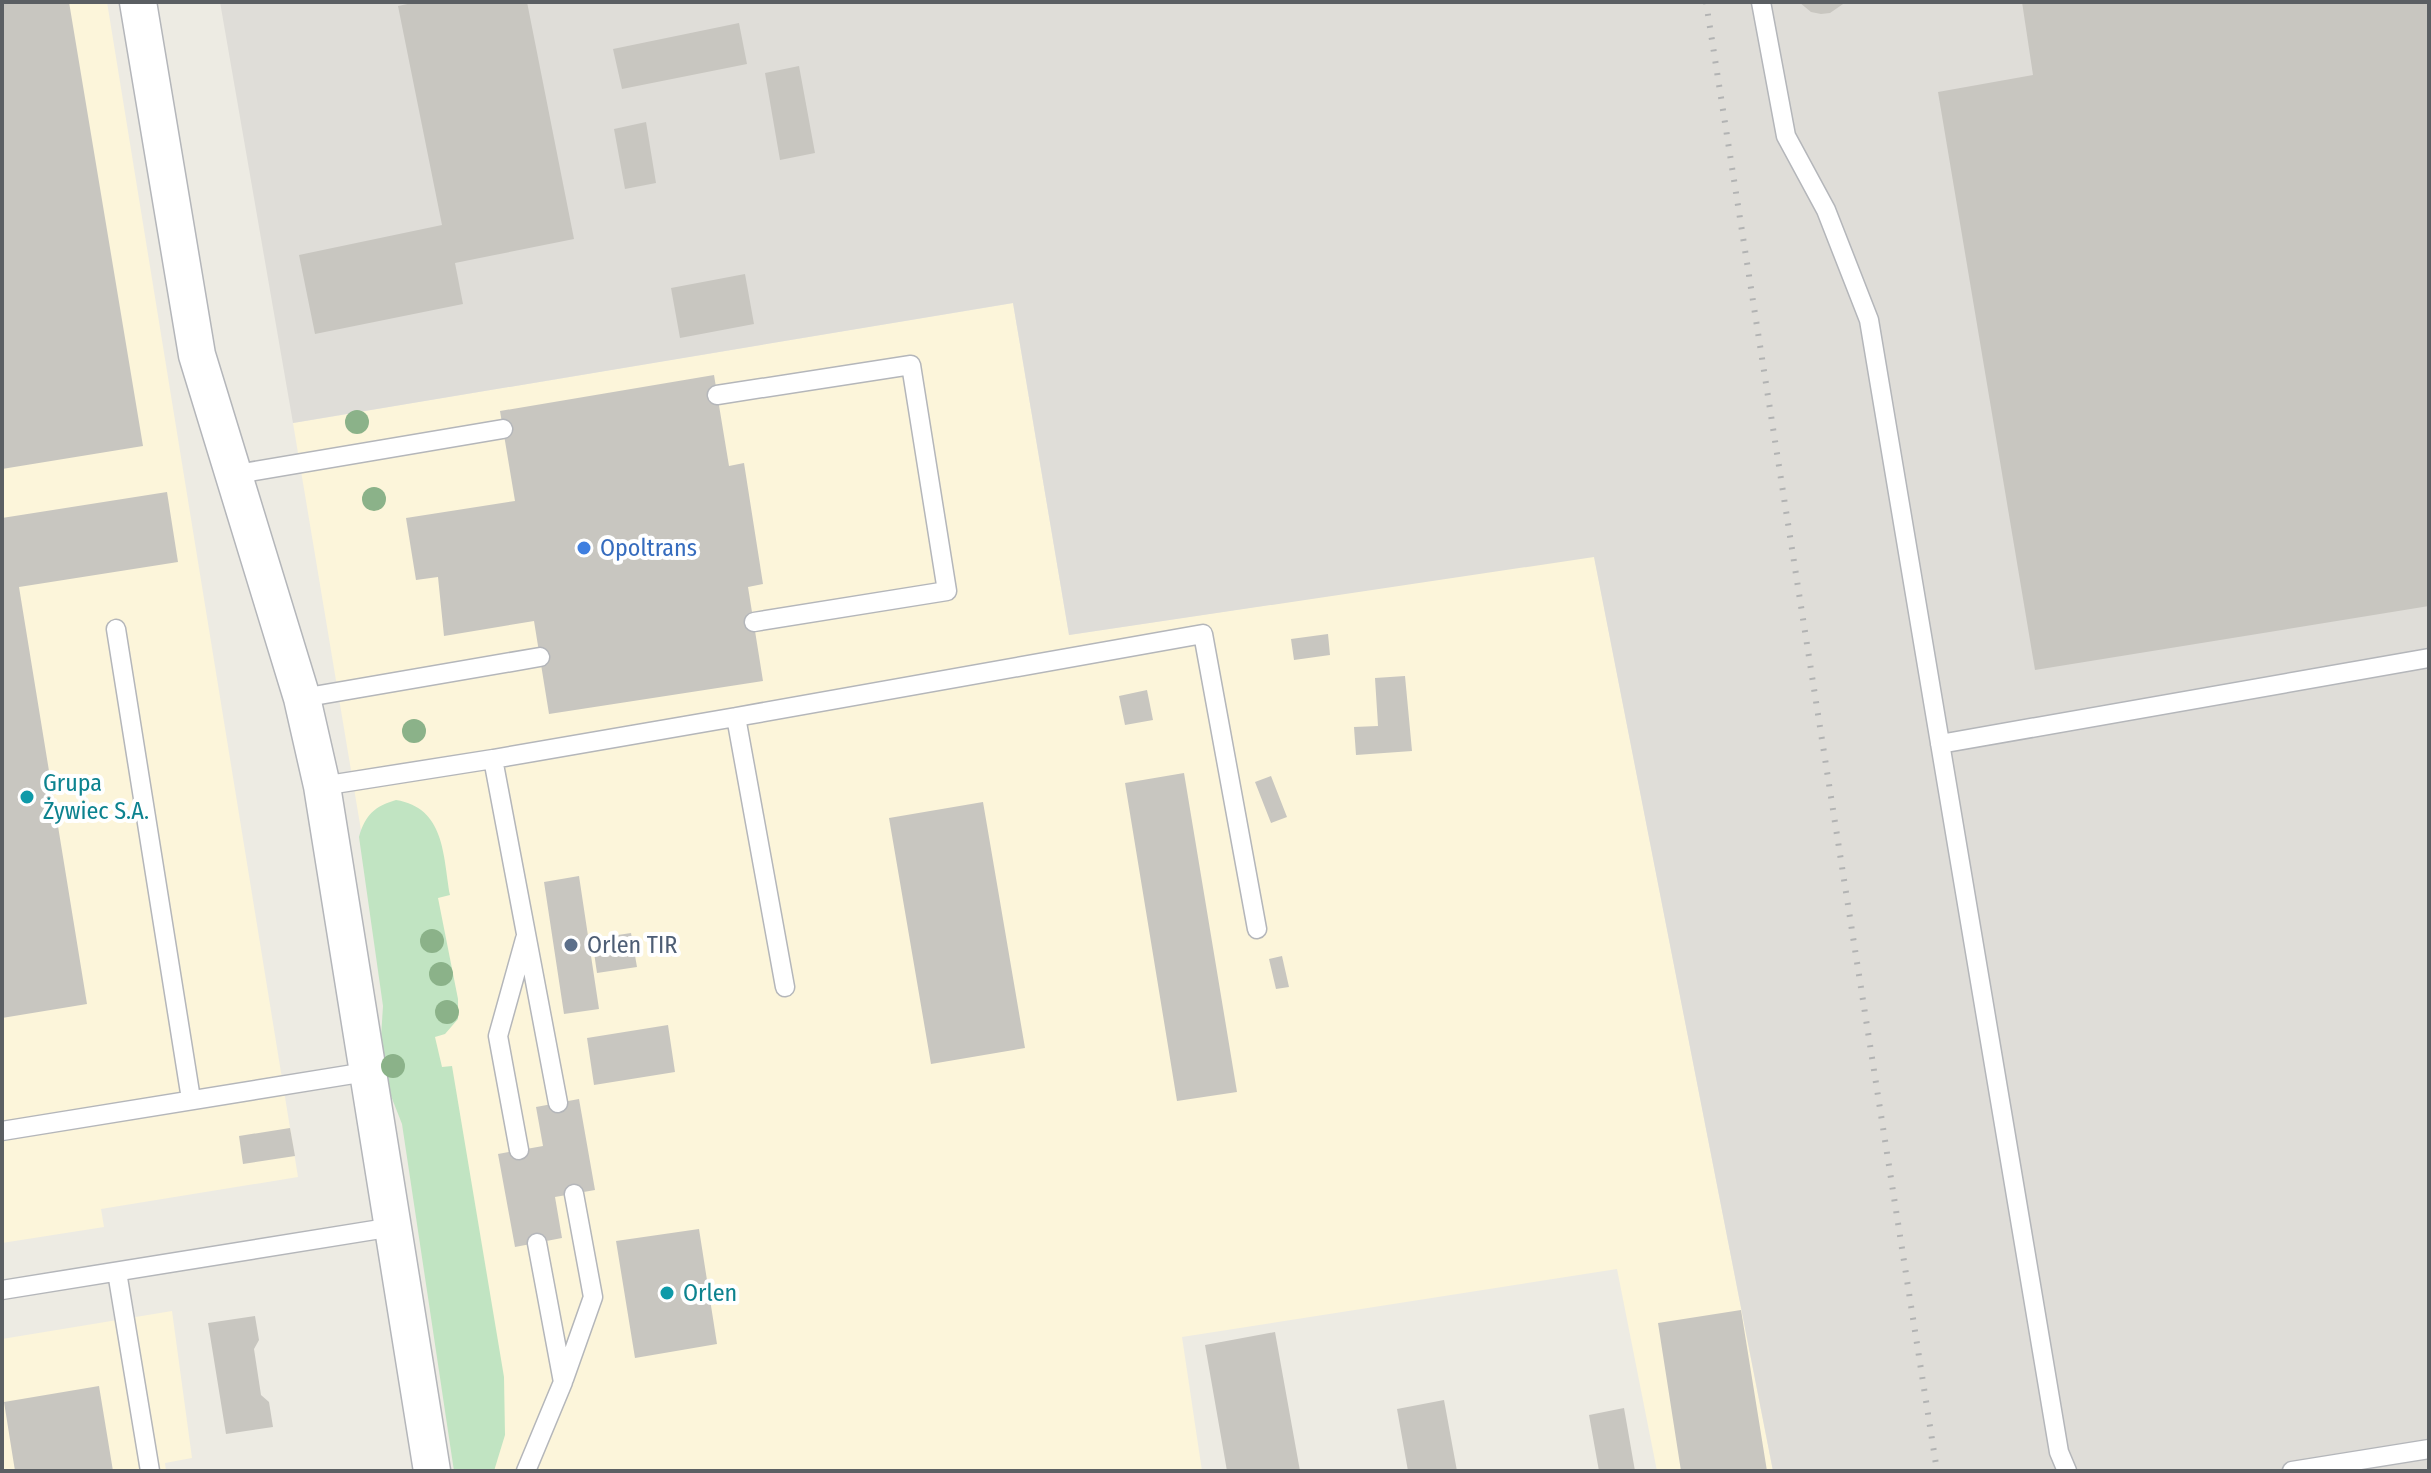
<svg xmlns="http://www.w3.org/2000/svg" width="2431" height="1473" font-family="'Fira Sans Condensed',sans-serif">
  <style>
    .commercial { fill: #fcf5da }
    .industrial { fill: #dfddd8 }
    .green { fill: #c1e4c2 }
    .building { fill: #c8c6c0 }
    .lines { fill: none; stroke-linecap: round; stroke-linejoin: round }
    .lane-casing { stroke: #b4b6ba; stroke-width: 21 }
    .street-casing { stroke: #b4b6ba; stroke-width: 39 }
    .lane { stroke: #fff; stroke-width: 18 }
    .street { stroke: #fff; stroke-width: 36 }
    .rail { stroke: #b2b3b3; stroke-width: 6; stroke-dasharray: 2 10; stroke-linecap: butt }
    .tree { fill: #8bb289 }
    .shop-dot { fill: #3f7fe0; stroke: #fff; stroke-width: 3 }
    .culture-dot { fill: #0f9aa8; stroke: #fff; stroke-width: 3 }
    .service-dot { fill: #5c6f8a; stroke: #fff; stroke-width: 3 }
    .labels { text-anchor: middle; stroke-width: 8; stroke-linejoin: round; paint-order: stroke }
    .shop-label { font-size: 24px; fill: #366cbe; stroke: #fff; text-anchor: start }
    .culture-label { font-size: 24px; fill: #0d838f; stroke: #fff; text-anchor: start }
    .service-label { font-size: 24px; fill: #4e5e75; stroke: #fff; text-anchor: start }
  </style>
  <rect width="100%" height="100%" fill="#edebe3"/>
  <path class="commercial" d="M2,2H107L298,1177L101,1209L104,1227L2,1243Z
    M1013,303L1069,635L1594,556L1773,1471H1657L1617,1269L1182,1337L1202,1471H468L293,423Z
    M172,1311L192,1458L165,1463L166,1471H2V1339Z"/>
  <path class="industrial" d="M220,2H2429V1471H1773L1594,557L1069,635L1013,303L293,423Z"/>
  <path class="green" d="M396,800C445,808 443,855 450,895L438,898L458,999V1019L445,1034L435,1037L442,1067L452,1066L504,1377L505,1435L494,1471H454L402,1124L384,1078L380,1053L383,1006L359,837C365,815 375,806 396,800Z"/>
  <path class="building" d="M2,2H69L143,446L2,469Z
    M417,2H527L574,239L455,263L463,304L315,334L299,255L442,225L398,6Z
    M1799,2H1846L1830,13L1821,14L1811,12Z
    M2022,2H2429V606L2035,670L1938,92L2033,75Z
    M739,23L747,64L622,89L613,49Z
    M799,66L815,153L780,160L765,73Z
    M646,122L656,183L625,189L614,129Z
    M745,274L754,324L680,338L671,288Z
    M714,375L729,466L744,463L763,584L748,587L763,681L549,714L534,621L444,636L438,577L416,580L406,518L515,501L500,411Z
    M167,492L178,562L19,587L87,1004L2,1018V518Z
    M1328,634L1330,655L1294,660L1291,639Z
    M1405,676L1412,751L1356,755L1354,727L1378,726L1375,678Z
    M1147,690L1153,720L1125,725L1119,696Z
    M1184,773L1237,1092L1177,1101L1125,783Z
    M1271,776L1287,817L1271,823L1255,782Z
    M983,802L1025,1048L931,1064L889,818Z
    M579,876L599,1009L564,1014L544,882Z
    M631,933L637,967L597,973L592,939Z
    M1282,956L1289,987L1276,989L1269,959Z
    M668,1025L675,1072L594,1085L587,1038Z
    M579,1099L595,1190L555,1197L562,1238L515,1247L498,1154L543,1146L536,1107Z
    M290,1128L295,1156L243,1164L239,1136Z
    M699,1229L717,1344L635,1358L616,1241Z
    M1741,1310L1767,1471H1681L1658,1323Z
    M255,1316L259,1340L254,1349L261,1395L269,1402L273,1427L226,1434L208,1323Z
    M1275,1332L1300,1471H1227L1205,1345Z
    M99,1386L113,1471H15L4,1402Z
    M1444,1400L1457,1471H1408L1397,1409Z
    M1624,1408L1635,1471H1599L1589,1415Z"/>
  <g class="lines">
    <g class="lane-casing">
      <path id="lane" d="M1761,2L1786,136L1826,210L1869,320L2059,1452L2067,1471
        M717,395L911,365L947,591L754,622
        M231,475L503,429
        M116,629L191,1099
        M302,698L540,657
        M1940,744L2429,658
        M322,786L493,759
        M785,987L736,717L1203,634L1257,929
        M558,1103L493,759L736,717
        M2,1131L366,1072
        M519,1150L498,1036L525,939
        M117,1272L150,1471
        M2,1290L393,1227
        M564,1379L593,1297L574,1194
        M526,1471L563,1382L537,1243
        M2292,1471L2429,1449"/>
    </g>
    <g class="street-casing">
      <path id="street" d="M138,2L197,355L302,698L322,786L432,1471"/>
    </g>
    <use href="#lane" class="lane"/>
    <use href="#street" class="street"/>
    <path class="rail" d="M1706,2L1937,1471"/>
  </g>
  <g class="tree">
    <circle cx="357" cy="422" r="12"/>
    <circle cx="374" cy="499" r="12"/>
    <circle cx="414" cy="731" r="12"/>
    <circle cx="432" cy="941" r="12"/>
    <circle cx="441" cy="974" r="12"/>
    <circle cx="447" cy="1012" r="12"/>
    <circle cx="393" cy="1066" r="12"/>
  </g>
  <circle class="shop-dot" cx="584" cy="548" r="8"/>
  <g class="culture-dot">
    <circle cx="27" cy="797" r="8"/>
    <circle cx="667" cy="1293" r="8"/>
  </g>
  <circle class="service-dot" cx="571" cy="945" r="8"/>
  <g class="labels">
    <g class="shop-label">
      <text x="600" y="556">Opoltrans</text>
    </g>
    <g class="culture-label">
      <text x="43" y="791">Grupa<tspan x="43" dy="28">Żywiec S.A.</tspan></text>
      <text x="683" y="1301">Orlen</text>
    </g>
    <g class="service-label">
      <text x="587" y="953">Orlen TIR</text>
    </g>
  </g>
  <rect width="2431" height="1473" fill="none" stroke="#5b5f63" stroke-width="8"/>
</svg>
